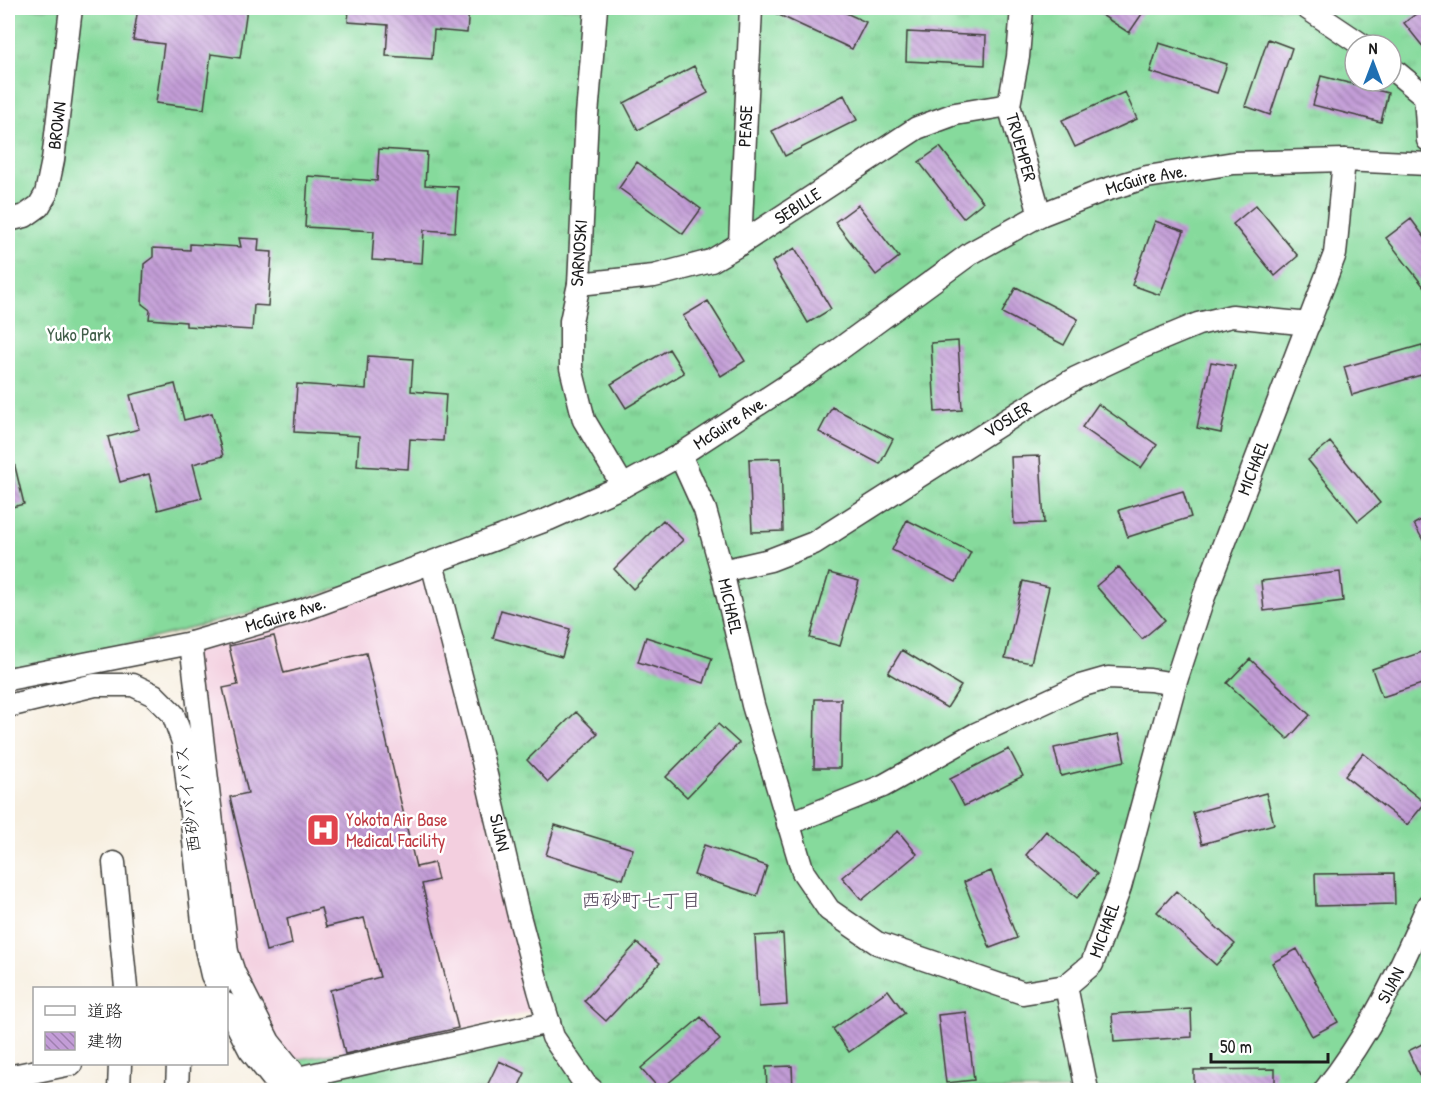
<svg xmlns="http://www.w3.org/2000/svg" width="1436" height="1098" font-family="'Patrick Hand','Klee One',sans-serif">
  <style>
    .built { fill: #f3cfdf }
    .grass { fill: url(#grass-tufts); stroke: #517b5c; stroke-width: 1.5; fill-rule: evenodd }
    .building { fill: url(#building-back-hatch) }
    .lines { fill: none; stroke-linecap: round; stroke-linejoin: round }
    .minor-casing { stroke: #3d3c39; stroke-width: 25 }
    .minor { stroke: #fff; stroke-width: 22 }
    .labels { text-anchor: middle; stroke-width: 5; stroke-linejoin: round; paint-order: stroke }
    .street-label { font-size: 18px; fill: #1c1c1c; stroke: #fff }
    .park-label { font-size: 18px; fill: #415e49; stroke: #fff }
    .health-label { font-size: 18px; fill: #be3a42; stroke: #fff; text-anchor: start }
    .neighbourhood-label { font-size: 20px; fill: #56495d; stroke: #fff }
  </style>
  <defs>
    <pattern id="grass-tufts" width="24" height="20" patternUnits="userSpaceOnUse" patternTransform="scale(1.5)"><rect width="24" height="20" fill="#86da9c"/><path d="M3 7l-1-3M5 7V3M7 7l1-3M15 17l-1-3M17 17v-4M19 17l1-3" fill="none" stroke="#73ba86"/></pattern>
    <pattern id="building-back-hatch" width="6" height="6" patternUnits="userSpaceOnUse" patternTransform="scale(1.5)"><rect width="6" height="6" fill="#c39dd7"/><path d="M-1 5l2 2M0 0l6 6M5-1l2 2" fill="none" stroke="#9e7fae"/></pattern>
  </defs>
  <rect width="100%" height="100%" fill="#fff"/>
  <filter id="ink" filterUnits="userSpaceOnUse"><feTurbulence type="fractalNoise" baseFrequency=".0167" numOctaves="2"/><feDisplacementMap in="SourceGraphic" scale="12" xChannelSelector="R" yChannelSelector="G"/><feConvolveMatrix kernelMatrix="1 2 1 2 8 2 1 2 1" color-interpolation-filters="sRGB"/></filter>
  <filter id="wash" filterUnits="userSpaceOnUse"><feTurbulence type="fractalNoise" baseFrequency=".008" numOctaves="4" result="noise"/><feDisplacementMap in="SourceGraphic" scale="24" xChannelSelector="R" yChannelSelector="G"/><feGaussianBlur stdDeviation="1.35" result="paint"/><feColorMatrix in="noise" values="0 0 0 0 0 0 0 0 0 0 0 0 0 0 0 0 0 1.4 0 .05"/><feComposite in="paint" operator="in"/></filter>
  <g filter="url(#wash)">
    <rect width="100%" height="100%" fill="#f7efe0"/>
    <path class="built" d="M432,563L531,1011L298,1078L234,973L192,651Z"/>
    <path class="grass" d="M8,8H1428V1090H296L292,1087L285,1061L544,1023L432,564L8,677ZM1355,45H1391V81H1355Z"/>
    <g id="blocks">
      <path class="building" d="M138,8H247L240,58L211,54L204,109L156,103L164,44L133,40Z
        M349,8H469L467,33L434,30L432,59L386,56L388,25L348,22Z
        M764,8H835L866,22L852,49Z
        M1091,8H1146L1129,33Z
        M1424,8H1428V53L1404,23Z
        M907,32L986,36L985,65L906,61Z
        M1268,39L1292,48L1270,115L1245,106Z
        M1159,43L1227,64L1217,93L1150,72Z
        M694,66L708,93L638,130L624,103Z
        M1321,76L1388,93L1381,122L1313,105Z
        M1125,92L1137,119L1075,147L1062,120Z
        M844,95L857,120L785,156L772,131Z
        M940,147L983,202L963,218L919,162Z
        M379,149L427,152L425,185L458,187L455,232L424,230L422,263L372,260L374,231L305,227L308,176L377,181Z
        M637,162L701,209L683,234L619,188Z
        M858,205L899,257L876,275L835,222Z
        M1256,205L1298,256L1275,276L1233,224Z
        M1411,219L1428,242V292L1386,238Z
        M1155,221L1184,231L1160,295L1132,285Z
        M239,238L259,239L258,251L272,252L268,306L254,305L252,330L186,326V322L149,319L150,310L142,304L144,264L153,257V248L190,250V244L241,247Z
        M795,248L831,309L808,323L772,262Z
        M1016,287L1078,319L1064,345L1002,313Z
        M708,301L745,361L721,376L683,316Z
        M958,341L962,410L935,412L931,343Z
        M1422,345L1428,373L1352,395L1344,367Z
        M669,349L684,373L626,408L611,384Z
        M368,356L413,359L411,391L446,394L443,441L410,439L408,469L357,466L359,436L294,432L297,384L366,389Z
        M1211,362L1235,366L1221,433L1197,428Z
        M175,384L184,420L212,413L223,456L193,464L202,498L158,510L149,474L120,482L108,437L139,429L130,395Z
        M1098,404L1157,445L1141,468L1082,427Z
        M832,407L893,439L880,464L819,432Z
        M1330,442L1380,503L1358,521L1308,460Z
        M12,454L24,504L8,508V455Z
        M1040,456L1044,523L1014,524L1011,457Z
        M781,458L783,531L752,532L749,459Z
        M1183,491L1191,517L1128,537L1119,510Z
        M1428,516V549L1414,524Z
        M663,520L683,540L633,589L614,569Z
        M907,520L971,552L956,582L892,550Z
        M1119,567L1165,620L1142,639L1096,586Z
        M1340,572L1343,601L1264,611L1261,581Z
        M829,573L859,581L840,646L810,638Z
        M1023,581L1049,587L1031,663L1005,658Z
        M501,610L570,629L562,657L493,638Z
        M274,636L284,673L366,653L416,867L434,863L438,880L422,884L458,1028L345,1054L330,990L380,977L364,918L326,927L321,908L287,918L292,944L266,951L230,797L248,793L223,688L238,685L229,646Z
        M646,637L712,658L704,683L638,662Z
        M902,650L961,686L947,708L888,673Z
        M1428,650V682L1382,697L1372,669Z
        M1250,659L1310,715L1288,739L1227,683Z
        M815,699H841L840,768H814Z
        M576,712L598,734L548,782L527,760Z
        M718,724L739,743L687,797L666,777Z
        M1119,734L1125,761L1061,776L1054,748Z
        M1009,749L1023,776L964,806L950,779Z
        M1363,753L1425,803L1407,825L1345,776Z
        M1266,793L1274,824L1202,844L1193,813Z
        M555,825L633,849L623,879L546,855Z
        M898,831L917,854L862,900L842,877Z
        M1046,831L1097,874L1077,898L1026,855Z
        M704,845L767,866L757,896L694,875Z
        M991,871L1017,938L990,948L964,882Z
        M1394,873L1395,904L1316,906L1315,874Z
        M1176,891L1235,944L1216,965L1157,912Z
        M783,934L787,1005L759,1007L755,936Z
        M637,943L660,963L606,1021L584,1001Z
        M1297,949L1338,1022L1312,1036L1272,963Z
        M888,990L905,1013L849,1052L833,1029Z
        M1191,1009L1192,1037L1114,1042L1112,1014Z
        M966,1012L974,1080L946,1083L938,1015Z
        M701,1017L720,1040L660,1090L641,1068Z
        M1428,1041V1090H1426L1408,1051Z
        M499,1061L525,1073L517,1090H485Z
        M792,1066L793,1090H767L766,1067Z
        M1275,1069V1090H1194V1070Z"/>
    </g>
  </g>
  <g filter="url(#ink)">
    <use href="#blocks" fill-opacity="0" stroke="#3d3c39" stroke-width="1.5"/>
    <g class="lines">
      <g class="minor-casing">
        <g id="minor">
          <path d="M596,8L587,115L579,284L571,321V368L584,420L623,486"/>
          <path id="s1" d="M1022,8L1018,57L1009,105L1040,215"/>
          <path d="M1307,8L1362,45"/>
          <path d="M1391,68L1425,96L1428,140"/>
          <path id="s2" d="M8,220L25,216L39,206L46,194L53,160L71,8"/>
          <path id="s3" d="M740,244L751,8"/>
          <path id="s4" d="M579,284L654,276L711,261L740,244L917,128L955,114L1009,105"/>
          <path id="s5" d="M680,455L705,510L722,571L753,705L803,872L829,910L877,943L1023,993L1066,986L1092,964L1120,887L1175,684L1201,604L1335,254L1344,160"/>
          <path id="s6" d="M432,563L483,762L518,912L539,990L553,1037L585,1084L592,1090"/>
          <path id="s7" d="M722,571L770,560L814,543L1018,413L1076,378L1140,348L1198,324L1232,316L1309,324"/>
          <path d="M191,643L227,952L234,973L269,1042L298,1078L549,1022"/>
          <path id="s8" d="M8,679L191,643L303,610L549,519L623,486L680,455L811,370L971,253L1040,215L1099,192L1147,177L1234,163L1344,160L1428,164"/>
          <path d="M8,706L95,685H133L154,695L173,714L183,742L206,949L212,975L219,988"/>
          <path d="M788,824L883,786L976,734L1080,686L1108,678L1150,680L1175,684"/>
          <path d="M114,863L126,988"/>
          <path d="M1066,986L1087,1090"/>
          <path d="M226,1004L250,1050L282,1090"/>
          <path d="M8,1077L71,1064"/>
          <path d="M119,1090L120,1064"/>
          <path d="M177,1090L178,1064"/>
          <path id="s9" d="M1325,1090C1371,1032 1399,972 1428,905"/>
        </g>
      </g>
      <use href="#minor" class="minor"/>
    </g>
  </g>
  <defs>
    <g id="hospital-square" transform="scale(1.725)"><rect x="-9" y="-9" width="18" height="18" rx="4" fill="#e0444e" stroke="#fff"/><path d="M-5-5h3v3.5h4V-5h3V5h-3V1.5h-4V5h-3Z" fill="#fff"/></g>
  </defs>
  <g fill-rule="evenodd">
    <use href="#hospital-square" x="323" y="830"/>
  </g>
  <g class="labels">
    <g class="street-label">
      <text dy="6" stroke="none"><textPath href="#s2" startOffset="118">BROWN</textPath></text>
      <text dy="6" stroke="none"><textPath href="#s3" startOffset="118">PEASE</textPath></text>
      <text dy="6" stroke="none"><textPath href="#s1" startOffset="142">TRUEMPER</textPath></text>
      <text dy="6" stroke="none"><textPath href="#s8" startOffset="1257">McGuire Ave.</textPath></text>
      <text dy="6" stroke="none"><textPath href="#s4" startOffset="237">SEBILLE</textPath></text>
      <text transform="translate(579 253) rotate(-86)" y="6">SARNOSKI</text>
      <text dy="6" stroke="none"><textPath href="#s7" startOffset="326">VOSLER</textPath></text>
      <text dy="6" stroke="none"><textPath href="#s8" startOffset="771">McGuire Ave.</textPath></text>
      <text dy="6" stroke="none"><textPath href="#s5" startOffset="1294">MICHAEL</textPath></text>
      <text dy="6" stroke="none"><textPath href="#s5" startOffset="160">MICHAEL</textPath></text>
      <text dy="6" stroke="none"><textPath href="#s8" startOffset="285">McGuire Ave.</textPath></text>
      <text transform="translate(188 799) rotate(-97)" y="6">西砂バイパス</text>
      <text dy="6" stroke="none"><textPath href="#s6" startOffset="278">SIJAN</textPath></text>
      <text dy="6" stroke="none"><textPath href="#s5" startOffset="808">MICHAEL</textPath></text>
      <text dy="6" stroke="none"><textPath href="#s9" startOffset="124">SIJAN</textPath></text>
    </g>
    <g class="park-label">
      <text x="79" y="341">Yuko Park</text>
    </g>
    <g class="health-label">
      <text x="346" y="826">Yokota Air Base<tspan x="346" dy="21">Medical Facility</tspan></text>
    </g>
    <g class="neighbourhood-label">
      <text x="641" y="907">西砂町七丁目</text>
    </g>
  </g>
  <rect width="1436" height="1098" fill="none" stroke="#fff" stroke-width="30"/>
  <rect x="33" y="987" width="195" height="78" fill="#ffffff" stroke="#a4a4a4" stroke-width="1.5"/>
  <rect x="45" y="1006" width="30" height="9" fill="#ffffff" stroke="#a4a4a4" stroke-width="1.5"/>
  <text x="87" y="1017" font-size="18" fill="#1c1c1c">道路</text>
  <rect x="45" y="1032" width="30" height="18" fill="url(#building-back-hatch)" stroke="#a4a4a4" stroke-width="1.5"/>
  <text x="87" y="1047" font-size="18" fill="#1c1c1c">建物</text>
  <g transform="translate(1373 63)"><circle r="28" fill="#ffffff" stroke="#a4a4a4" stroke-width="1.5"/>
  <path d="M0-4.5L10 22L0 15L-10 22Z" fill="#1f6fb2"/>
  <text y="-9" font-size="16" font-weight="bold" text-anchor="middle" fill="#1c1c1c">N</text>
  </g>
  <path d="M1211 1053v9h117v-9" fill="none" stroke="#1c1c1c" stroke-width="3"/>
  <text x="1220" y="1053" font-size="18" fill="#1c1c1c" stroke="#ffffff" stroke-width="4.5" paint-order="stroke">50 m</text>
</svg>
